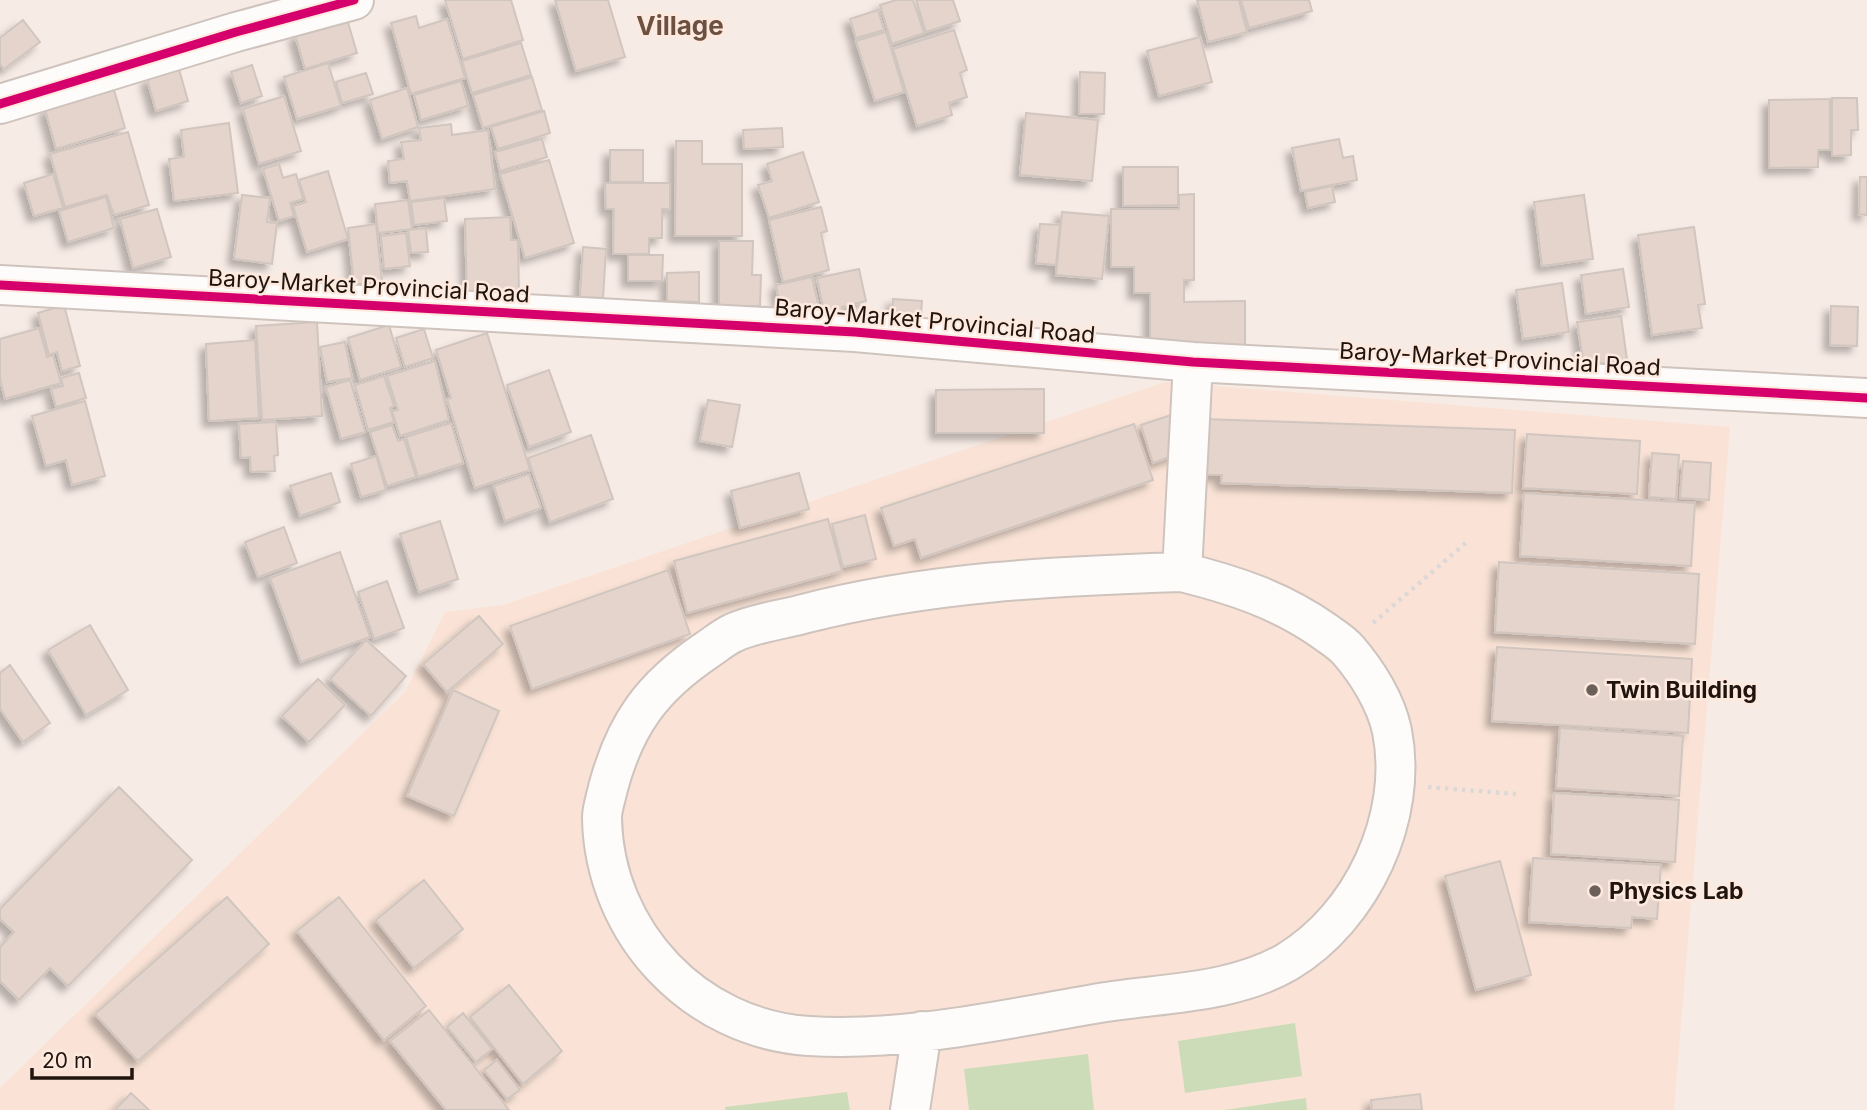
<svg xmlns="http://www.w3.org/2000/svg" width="1867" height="1110" font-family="Inter,sans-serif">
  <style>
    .built { fill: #fae3d6 }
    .green { fill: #ccdcb8 }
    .building { fill: #e4d4cc; stroke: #d1c6bf; stroke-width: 2; filter: url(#shadow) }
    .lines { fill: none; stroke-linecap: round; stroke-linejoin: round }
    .minor-casing { stroke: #cec3bd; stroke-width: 42 }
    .path { stroke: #dcd8d7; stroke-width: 4.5; stroke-dasharray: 3.5 5; stroke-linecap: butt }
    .minor { stroke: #fefcfb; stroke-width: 38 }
    .cycleway-casing { stroke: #fee9de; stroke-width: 13 }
    .cycleway { stroke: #d6006c; stroke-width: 9 }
    .poi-dot { fill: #6b6059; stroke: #fee9de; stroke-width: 2.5 }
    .labels { text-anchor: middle; stroke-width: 5; stroke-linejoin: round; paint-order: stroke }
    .street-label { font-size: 23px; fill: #20150e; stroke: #fee9de }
    .poi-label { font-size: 23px; font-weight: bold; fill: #20150e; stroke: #fee9de; text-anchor: start }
    .quarter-label { font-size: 26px; font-weight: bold; fill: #6c5040; stroke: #fee9de }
  </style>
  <defs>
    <filter id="shadow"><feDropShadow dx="-6" dy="6" stdDeviation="3.5" flood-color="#0004"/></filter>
  </defs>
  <rect width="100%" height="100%" fill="#f7ebe5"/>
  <path class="built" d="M1165,382L1730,427L1674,1110H0V1088L405,692L445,612L503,605Z"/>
  <path class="green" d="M1295,1023L1302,1076L1185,1093L1178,1041Z
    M1088,1054L1094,1110H969L964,1069Z
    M847,1092L850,1110H725V1107Z
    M1306,1098L1307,1110H1224Z"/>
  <path class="building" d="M445,0H511L523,40L463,59Z
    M555,0H608L625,57L576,71Z
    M896,0H913L924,33L892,44L880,5Z
    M916,0H953L960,21L926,32Z
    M1197,0H1239L1247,32L1208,42Z
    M1241,0H1309L1312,11L1249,28Z
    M878,10L884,30L856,38L850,19Z
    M416,16L419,28L447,19L465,78L411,94L391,23Z
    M347,19L357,53L305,69L295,35Z
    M23,20L40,42L4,69L0,64V38Z
    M954,30L967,70L960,73L967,97L949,103L952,115L917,126L893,49Z
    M886,32L904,92L875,101L856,41Z
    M1200,37L1212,82L1159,96L1147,51Z
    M521,43L531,75L472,93L462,61Z
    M328,63L341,106L297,119L284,77Z
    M252,65L262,96L241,103L231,72Z
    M179,69L188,101L156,111L147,79Z
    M1080,72L1105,73L1104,114H1079Z
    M366,73L373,94L342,103L336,82Z
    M532,77L542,110L483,128L473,95Z
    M461,81L468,106L421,120L414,95Z
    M407,88L418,127L382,139L370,100Z
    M114,90L125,128L56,149L45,109Z
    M284,96L301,151L259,164L243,109Z
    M1832,98H1857L1858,130H1851V155L1832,156Z
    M1830,99V150H1818V167L1769,168V100Z
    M544,111L550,133L498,149L491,127Z
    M1026,113L1098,120L1092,181L1020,175Z
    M229,123L238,193L174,201L169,159L184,157L181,130Z
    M451,124L452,135L488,130L495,189L410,201L407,181L390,183L388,161L404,159L401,142L421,140L419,128Z
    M782,128L783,147L744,149L743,130Z
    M128,132L149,205L114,215L107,195L65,207L50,154Z
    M542,139L547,157L500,171L495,152Z
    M1339,139L1343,158L1353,156L1357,180L1301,191L1292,148Z
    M676,141H702V164H742V236H675Z
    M610,150H643V182H610Z
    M803,152L819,202L769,218L758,185L772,181L767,164Z
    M549,160L574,243L525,258L500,174Z
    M279,164L283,178L296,174L303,199L290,203L294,216L279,221L263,169Z
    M1123,167H1178V205L1123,206Z
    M328,171L348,239L307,252L293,206L306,202L299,180Z
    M53,174L63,208L34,216L24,183Z
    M1860,177H1867V215L1859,214Z
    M605,183H670V209H662V238H649V254H613L614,209H606Z
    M1332,186L1335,202L1308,208L1305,192Z
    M1194,194V280H1184V302L1245,301V349L1150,350V293H1134V267H1111V209H1179V195Z
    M242,195L270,198L267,222L277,223L272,264L234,259Z
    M1584,195L1593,259L1542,266L1534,202Z
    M106,197L114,228L68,242L59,211Z
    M444,198L447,221L414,225L411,202Z
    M408,200L412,229L378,233L375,204Z
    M821,207L827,231L821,233L829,270L783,282L769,220Z
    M157,209L171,257L133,268L120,219Z
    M1062,212L1109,216L1102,279L1056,275Z
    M510,217L511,240H518L519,297L467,298L465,219Z
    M376,224L382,281L354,285L348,228Z
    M1040,224L1060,225L1056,265L1036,263Z
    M1694,227L1705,304L1698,305L1702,328L1652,335L1638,235Z
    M426,228L428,252L411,253L408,230Z
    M406,233L410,266L384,269L381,236Z
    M719,241H753L752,275H761L760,306H719Z
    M583,247L606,249L603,298L580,297Z
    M628,255H663L662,281H628Z
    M859,269L866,301L842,307L844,318L826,321L817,278Z
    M1623,269L1629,307L1586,314L1581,275Z
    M699,272V302L667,301V273Z
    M812,277L819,308L782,316L776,285Z
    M1562,283L1569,332L1523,339L1516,290Z
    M893,299L922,301L920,328L891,326Z
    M64,305L80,366L62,371L57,352L49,355L38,313Z
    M1831,306L1858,307L1857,346L1830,345Z
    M1621,316L1627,360L1584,366L1577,322Z
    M317,322L322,416L262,420L256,326Z
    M389,325L401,367L360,380L348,338Z
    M39,328L47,357L53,355L61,383L5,399L0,379V339Z
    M424,329L433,358L405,367L396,338Z
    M487,333L530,470L475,488L447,399L451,398L436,350Z
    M255,340L259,418L209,421L206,344Z
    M345,342L352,378L327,382L320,347Z
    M435,361L449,420L400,436L392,411L398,410L387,376Z
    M549,370L571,432L529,447L507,385Z
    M79,373L86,398L56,407L51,389L63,386L61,378Z
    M384,376L394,406L390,408L394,422L368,430L355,385Z
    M350,380L365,432L341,439L326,387Z
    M1044,389V433H936V390Z
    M708,400L740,405L732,447L700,441Z
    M85,401L105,476L72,485L66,460L46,466L32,416Z
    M1171,415L1184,452L1153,463L1141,425Z
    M1204,419L1515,430L1512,493L1221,483L1222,475H1202Z
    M276,422L278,455L274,456L275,471L251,472L250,457L241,458L239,424Z
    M451,423L463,463L418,477L406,437Z
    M1134,424L1153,480L921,558L915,539L894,546L881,508Z
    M392,425L398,441L404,439L416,477L387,486L370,432Z
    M1527,434L1640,441L1637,494L1523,488Z
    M591,435L613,499L550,522L528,458Z
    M1652,453L1679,455L1676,499L1649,497Z
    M376,456L386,490L361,497L351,464Z
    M1683,461L1711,463L1709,500L1680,498Z
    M331,473L340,502L300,516L290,486Z
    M799,473L809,509L740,528L731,491Z
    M529,474L541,508L505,521L494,486Z
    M1524,493L1695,503L1691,566L1520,556Z
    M865,515L876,559L843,567L832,524Z
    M828,519L842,571L687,613L674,561Z
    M440,521L458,579L419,592L400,534Z
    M284,527L297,563L258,577L245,542Z
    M340,552L370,637L301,662L270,578Z
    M1499,562L1699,574L1695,644L1495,632Z
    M668,570L690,634L532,689L510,626Z
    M387,581L404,628L374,639L358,592Z
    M479,616L503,644L447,692L423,664Z
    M90,625L128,690L86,715L48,650Z
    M366,640L406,676L371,716L330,679Z
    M1497,647L1692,659L1688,733L1492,721Z
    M10,665L50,723L23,742L0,709V673Z
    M318,679L345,705L309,742L282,716Z
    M453,690L499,711L454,816L407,796Z
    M1560,728L1683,736L1679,796L1556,788Z
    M119,787L192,860L68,986L50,968L19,1000L0,981V947L14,932L0,919V909Z
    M1554,793L1679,800L1675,862L1551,854Z
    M1533,858L1661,865L1657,919L1632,917L1631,928L1529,922Z
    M1500,861L1531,975L1476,990L1445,876Z
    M424,880L463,929L414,968L376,920Z
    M227,897L269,944L138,1061L95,1014Z
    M339,897L426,1006L384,1040L297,931Z
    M509,985L562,1051L523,1084L470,1017Z
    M429,1010L509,1110H446L390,1041Z
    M463,1013L492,1049L476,1062L447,1027Z
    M497,1060L520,1090L507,1099L484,1070Z
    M131,1093L149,1110H115Z
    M1420,1094L1422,1110H1372L1371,1100Z"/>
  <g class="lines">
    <g class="minor-casing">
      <path id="minor" d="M0,104L236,32L354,0
        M0,285L855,332L1193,362L1867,398
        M1182,572C1234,585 1280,600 1324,631C1332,637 1341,642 1348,650C1367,672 1386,702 1392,731C1409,817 1362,917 1287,962C1234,993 1165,993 1106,1002C1009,1018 908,1042 809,1036C695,1029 604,933 602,818C602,808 606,798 608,788C625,724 652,687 707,650C716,644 724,637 733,633C754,623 781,620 803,614C927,582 1055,576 1182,572Z
        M1182,572L1193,362
        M910,1110L922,1031"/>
    </g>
    <path class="path" d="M1373,623L1469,540
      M1428,787L1516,794"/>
    <use href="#minor" class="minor"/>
    <g class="cycleway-casing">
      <path id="cycleway" d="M0,104L236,32L354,0
        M0,285L855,332L1193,362L1867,398"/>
    </g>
    <use href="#cycleway" class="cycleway"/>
  </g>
  <g class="poi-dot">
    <circle cx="1592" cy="690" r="7"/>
    <circle cx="1595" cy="891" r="7"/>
  </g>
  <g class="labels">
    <g class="street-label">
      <text transform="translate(369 286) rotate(3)" y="8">Baroy-Market Provincial Road</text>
      <text transform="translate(935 321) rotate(5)" y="8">Baroy-Market Provincial Road</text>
      <text transform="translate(1500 359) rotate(3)" y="8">Baroy-Market Provincial Road</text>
    </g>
    <g class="poi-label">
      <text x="1606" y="698">Twin Building</text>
      <text x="1609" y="899">Physics Lab</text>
    </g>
    <g class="quarter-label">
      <text x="680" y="35">Village</text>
    </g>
  </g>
  <path d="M32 1068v10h100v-10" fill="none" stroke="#20150e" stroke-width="3.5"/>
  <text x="42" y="1068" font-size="21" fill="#20150e" stroke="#fee9de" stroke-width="5" paint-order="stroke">20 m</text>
</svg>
